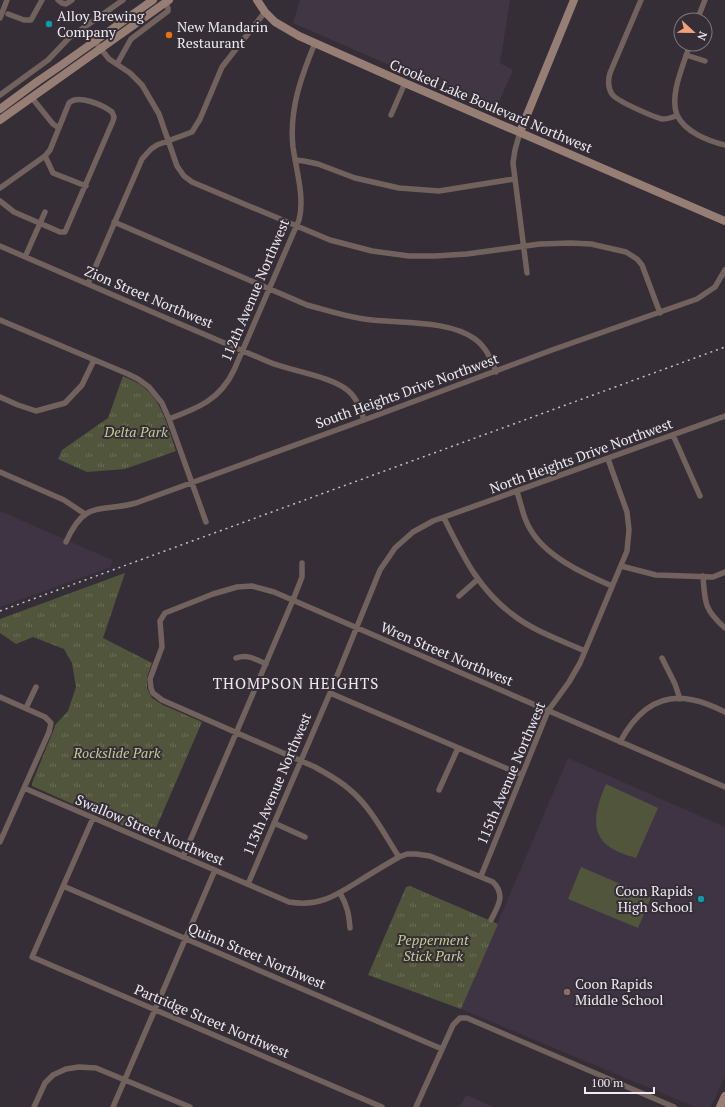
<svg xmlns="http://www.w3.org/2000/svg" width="725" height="1107" font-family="'PT Serif',serif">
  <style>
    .built { fill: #413644 }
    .education { fill: #3f3443 }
    .grass { fill: #51553c }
    .park { fill: url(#park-tufts) }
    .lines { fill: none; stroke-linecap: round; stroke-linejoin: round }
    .street { stroke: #72625d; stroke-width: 5.5 }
    .secondary { stroke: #977e75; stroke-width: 8 }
    .rail { stroke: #c3bec5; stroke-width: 1.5; stroke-dasharray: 2 4; stroke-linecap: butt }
    .culture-dot { fill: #0f9aa8; stroke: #352e37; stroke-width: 1.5 }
    .food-dot { fill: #e8710a; stroke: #352e37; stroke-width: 1.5 }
    .education-dot { fill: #8d6e63; stroke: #352e37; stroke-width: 1.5 }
    .labels { text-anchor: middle; stroke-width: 4; stroke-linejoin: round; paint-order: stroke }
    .poi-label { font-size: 14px; fill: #eeeaf0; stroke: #352e37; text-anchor: start }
    .street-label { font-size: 14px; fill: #eeeaf0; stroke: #352e37 }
    .park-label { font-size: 14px; font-style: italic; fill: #c3cc90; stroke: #352e37 }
    .neighbourhood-label { font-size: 15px; letter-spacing: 1px; fill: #eeeaf0; stroke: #352e37 }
  </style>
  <defs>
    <pattern id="park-tufts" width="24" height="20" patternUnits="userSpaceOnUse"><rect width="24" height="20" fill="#51553c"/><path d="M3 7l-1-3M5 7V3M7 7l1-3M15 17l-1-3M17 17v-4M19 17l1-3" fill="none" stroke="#6a6e58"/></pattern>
  </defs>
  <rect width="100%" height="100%" fill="#352e37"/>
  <path class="built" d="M300,0H510L500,63L513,70L495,111L293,23Z
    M466,1095L489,1105L493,1107H460Z"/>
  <path class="education" d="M0,511L112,560L111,567L0,607Z
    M568,758L725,827V1076L711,1107H695L461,1009Z"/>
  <path class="grass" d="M606,784L658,808L636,858C627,855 615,852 607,845C588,829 598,803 606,784Z
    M581,867L651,897L638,928L568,899Z"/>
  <path class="park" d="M123,376C129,379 137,382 142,386C163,401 168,429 176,451L125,469L87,472L58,459L62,450L108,418Z
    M125,573L103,638L152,663L147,677V688L152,698L163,705L202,722L152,837L97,815L32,786V783L56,724L68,711L76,687L72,663L64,649L33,637L16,644L0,633V619Z
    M410,886L498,924L461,1009L368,975L406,887Z"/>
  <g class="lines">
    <path class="street" d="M58,0L62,3L66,4L72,0
      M641,0L610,73C608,80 608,88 612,94C616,101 654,117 662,119C668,119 672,118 677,115C685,132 708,141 725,145
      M8,14L24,20H31L42,0
      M0,18L7,0
      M697,20L705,0
      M84,28L109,59L130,73L142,85L159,114L177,166L184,176L192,182L330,240L372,251L409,256H435L467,254L540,244L571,243L591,244L626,252L637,259L642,265L660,313
      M686,55L705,61
      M117,64L131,39L168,11V8L165,3
      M0,95L48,60L69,38L123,0
      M32,98L53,124L59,128
      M391,115L405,83
      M677,115C669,95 684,64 690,44
      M520,132L515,150L513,163L527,273
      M45,156L53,173L86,186
      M295,160L304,161L318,164L355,178L399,188L439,191L514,179
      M0,188L45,156L50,150L69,103C78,94 103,105 112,112L114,117L113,121L65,232H60L14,212L0,201
      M114,222L307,305C326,310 344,316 364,319C397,324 447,319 475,339C486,347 491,359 496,372
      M0,246C90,285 179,324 269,362C291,371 329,376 346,389C356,396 361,409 364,420
      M25,257L45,212
      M88,284L142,159L151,149L157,145L192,132L200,119L222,67L265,12
      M0,320L128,374L138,379L149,387L162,403L169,419L206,522
      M0,397L18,405L36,411L65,403L82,385L94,360
      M169,419C198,408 220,400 234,370L299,220C305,198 296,169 293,147C289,110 301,77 315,43
      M673,435L700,496
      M0,472L64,500L85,514
      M517,492C521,503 523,517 529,527C544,556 584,574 612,586
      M444,518C462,554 478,589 512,614C533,631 561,640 585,651
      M66,542C85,499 99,513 136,503L364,420L552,350L697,299L715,287L725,270
      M621,566L656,575L713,577L725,572
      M703,576C705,603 704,609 725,628
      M459,596L478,579
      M236,658C248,654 255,659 266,664
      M662,658L675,684L680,699
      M330,693L522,775
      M0,697L45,717L51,723L49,732L0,842
      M26,708L36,687
      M620,742C635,714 658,692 693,700C704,702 715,707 725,712
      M24,788L289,902C319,907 335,896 359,881C372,873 385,865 399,857L407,854H416L430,856L493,882C506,895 498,906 491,920
      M439,790L458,748
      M93,818L32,957L382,1107
      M274,823L305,837
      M183,857L293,600L302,577V563
      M399,857C384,834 371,807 349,789C339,780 327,774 315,767L162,700L153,693L151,688L150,679L162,647L160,621L165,613L213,594L237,587L252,586L274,592L725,787
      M481,876L548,711L569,682L580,663L627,551L629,530L627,512L608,459
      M248,884L330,693L380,570L395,548L413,532L433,521L725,416
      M63,886L442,1049
      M340,893C347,905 349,914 350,928
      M34,1107L45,1083L53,1075L66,1069L79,1067L96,1068L190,1107
      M113,1107L215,870
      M416,1107L453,1025L460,1018H467L674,1107"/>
    <path class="secondary" d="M257,0L265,12L275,22L299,36L405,83L725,221
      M0,109L38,81L60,66L153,0
      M0,120L169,0
      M520,132L574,0
      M720,1107L725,1096"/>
    <path class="rail" d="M0,611L725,347"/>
  </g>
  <g class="culture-dot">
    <circle cx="49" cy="24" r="4"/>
    <circle cx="701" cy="899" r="4"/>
  </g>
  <circle class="food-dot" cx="169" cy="35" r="4"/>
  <circle class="education-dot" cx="567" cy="992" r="4"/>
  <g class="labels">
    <g class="poi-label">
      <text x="57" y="21">Alloy Brewing<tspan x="57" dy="16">Company</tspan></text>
      <text x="177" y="32">New Mandarin<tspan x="177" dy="16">Restaurant</tspan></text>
      <text x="693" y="896" text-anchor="end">Coon Rapids<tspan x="693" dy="16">High School</tspan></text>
      <text x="575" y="989">Coon Rapids<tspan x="575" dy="16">Middle School</tspan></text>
    </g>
    <g class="street-label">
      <text transform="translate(491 106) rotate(23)" y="5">Crooked Lake Boulevard Northwest</text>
      <text transform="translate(255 290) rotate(-67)" y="5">112th Avenue Northwest</text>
      <text transform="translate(149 297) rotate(23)" y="5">Zion Street Northwest</text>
      <text transform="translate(407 391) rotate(-20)" y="5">South Heights Drive Northwest</text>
      <text transform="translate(581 456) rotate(-20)" y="5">North Heights Drive Northwest</text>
      <text transform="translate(447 654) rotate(23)" y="5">Wren Street Northwest</text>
      <text transform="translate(511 773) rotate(-67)" y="5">115th Avenue Northwest</text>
      <text transform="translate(277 784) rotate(-67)" y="5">113th Avenue Northwest</text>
      <text transform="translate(150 830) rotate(23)" y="5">Swallow Street Northwest</text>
      <text transform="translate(257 956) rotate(23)" y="5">Quinn Street Northwest</text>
      <text transform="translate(212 1021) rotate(23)" y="5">Partridge Street Northwest</text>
    </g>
    <g class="park-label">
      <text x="136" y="437">Delta Park</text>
      <text x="117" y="758">Rockslide Park</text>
      <text x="433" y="945">Pepperment<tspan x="433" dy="16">Stick Park</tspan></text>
    </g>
    <g class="neighbourhood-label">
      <text x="296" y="689">THOMPSON HEIGHTS</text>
    </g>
  </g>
  <g transform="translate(693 32) rotate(112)"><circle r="19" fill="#352e37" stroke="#7f7981"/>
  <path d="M0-3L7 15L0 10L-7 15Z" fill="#f1a17c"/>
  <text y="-6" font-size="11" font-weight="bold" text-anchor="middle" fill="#eeeaf0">N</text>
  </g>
  <path d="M585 1087v6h69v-6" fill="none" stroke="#eeeaf0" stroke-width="2"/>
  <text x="591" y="1087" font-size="12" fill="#eeeaf0" stroke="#352e37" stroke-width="3" paint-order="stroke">100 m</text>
</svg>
